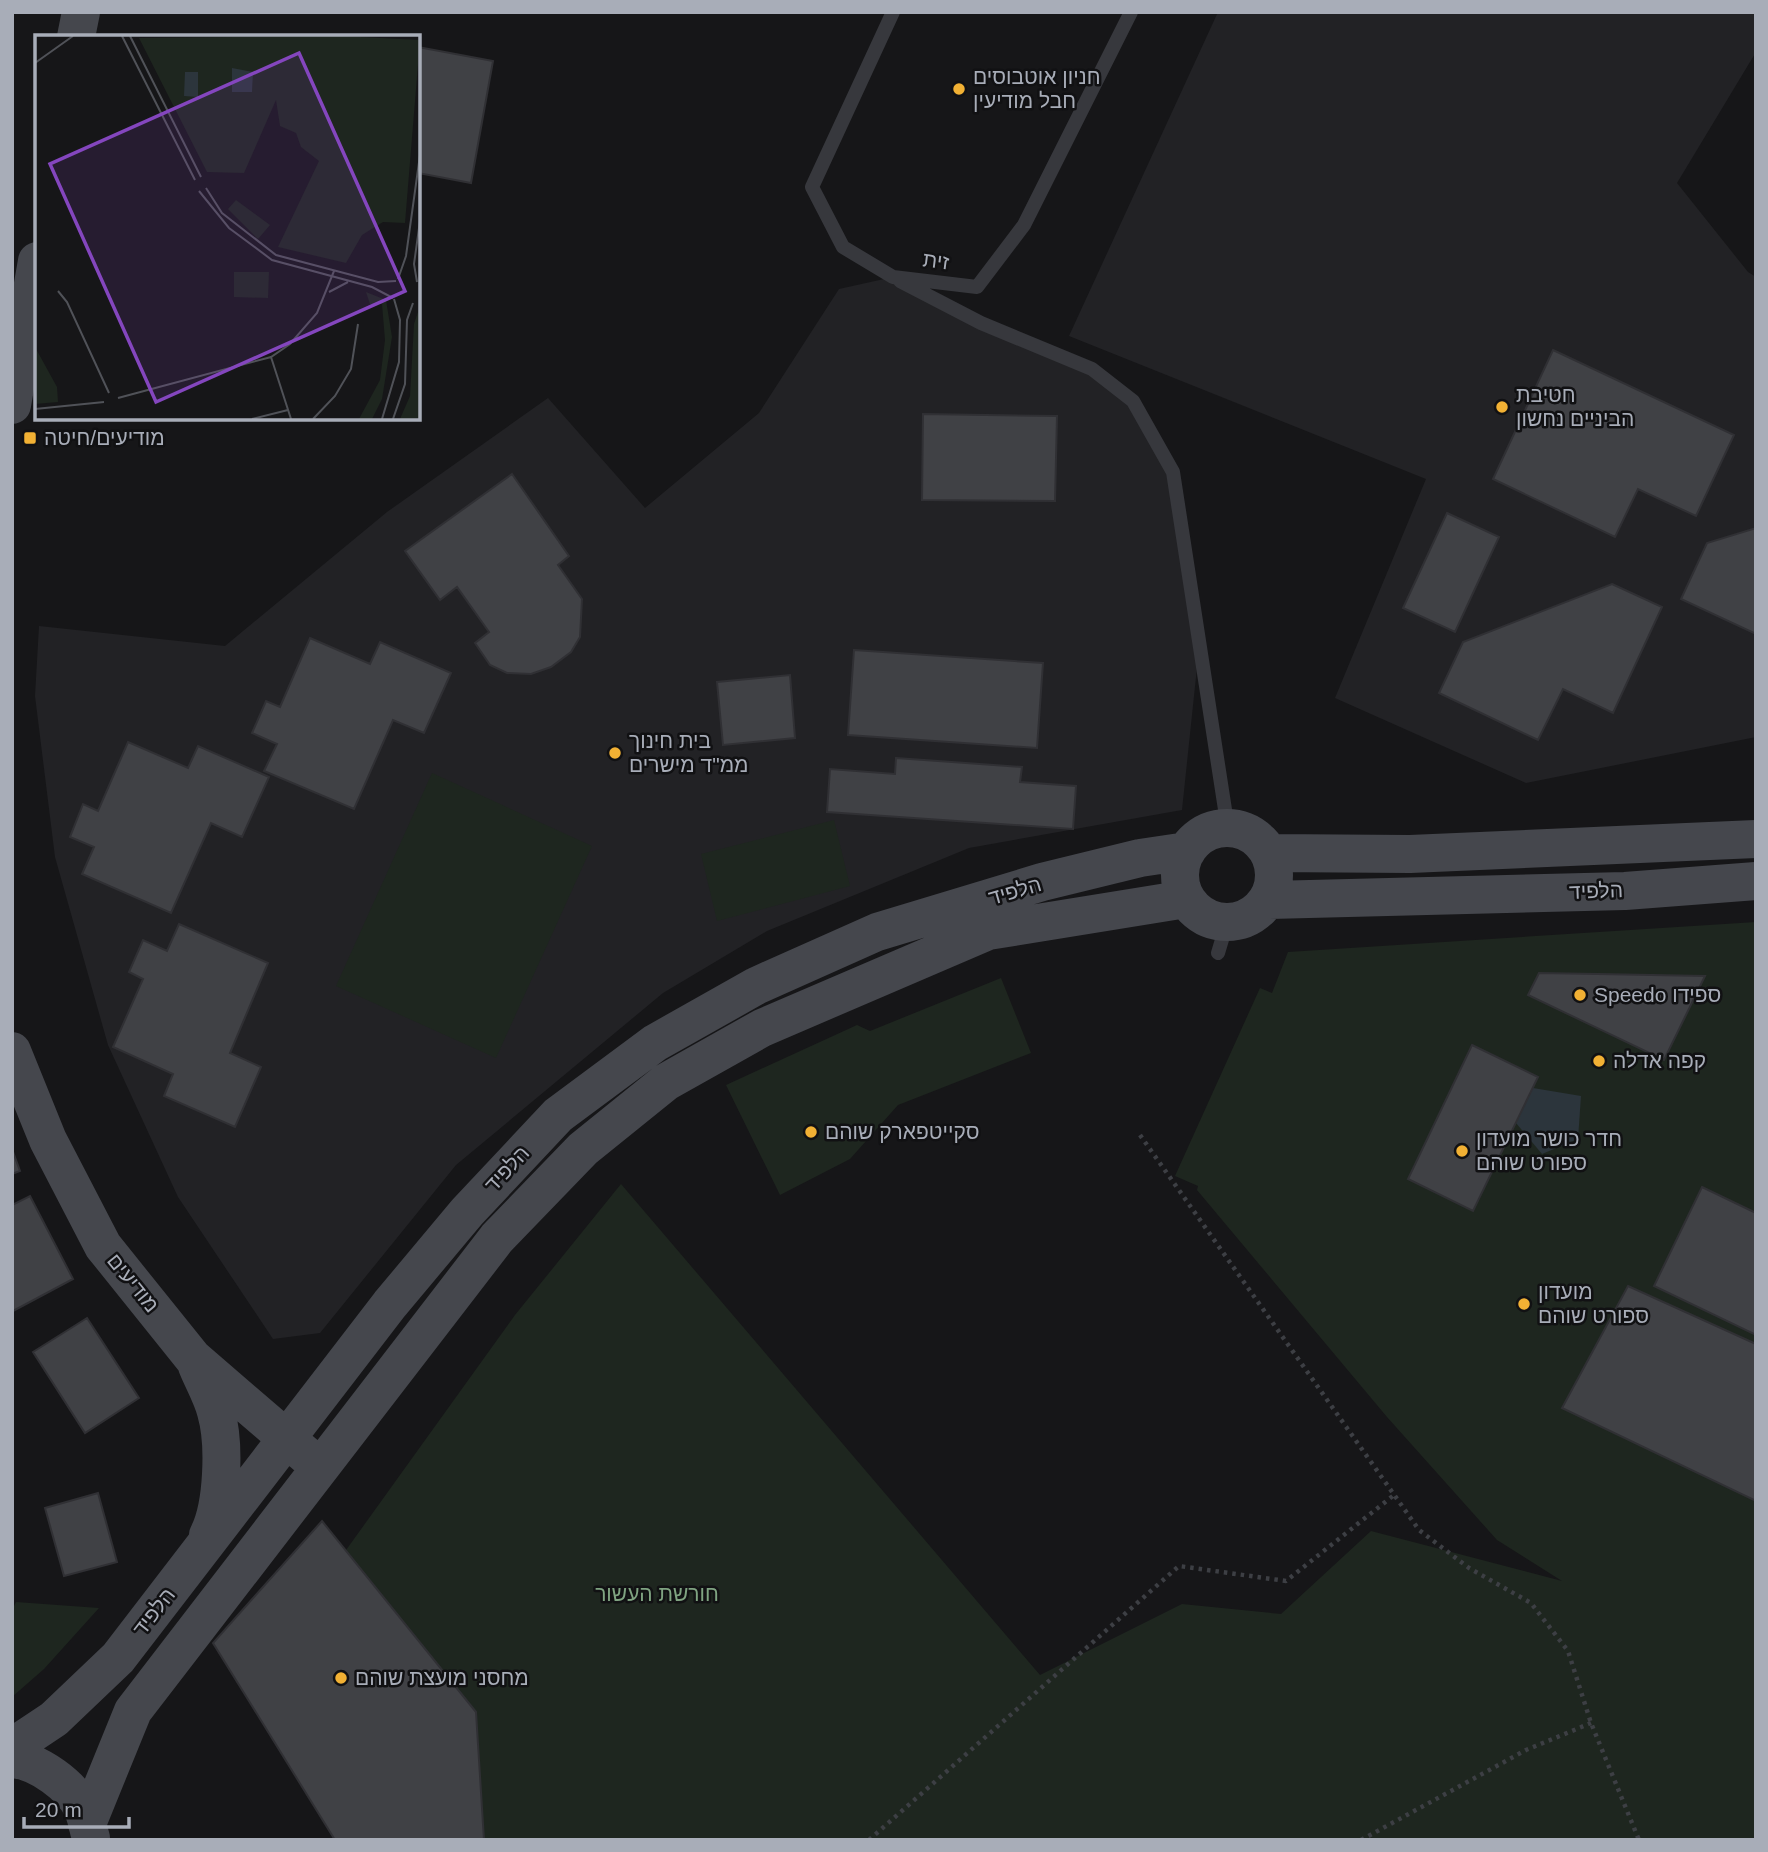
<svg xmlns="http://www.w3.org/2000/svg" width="1768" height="1852" font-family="Arial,Heebo,sans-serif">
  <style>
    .built { fill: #222225 }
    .green { fill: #1e261f }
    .water { fill: #2c353c }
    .building { fill: #404145; stroke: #303034; stroke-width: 2 }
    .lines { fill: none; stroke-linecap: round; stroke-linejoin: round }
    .path { stroke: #3d3f44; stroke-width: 4.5; stroke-dasharray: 3.5 5; stroke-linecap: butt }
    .lane { stroke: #37383d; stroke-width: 14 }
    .secondary { stroke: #45474d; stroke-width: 38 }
    .poi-dot { fill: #f2b134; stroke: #111113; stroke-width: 2.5 }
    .labels { text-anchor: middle; stroke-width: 5; stroke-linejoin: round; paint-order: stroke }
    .poi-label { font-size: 21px; fill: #a8adb8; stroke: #111113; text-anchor: start }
    .street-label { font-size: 21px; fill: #a8adb8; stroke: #111113 }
    .park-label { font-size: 21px; fill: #7fa381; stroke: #111113 }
    .inset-road { fill: none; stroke: #505258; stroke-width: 2 }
    .view { fill: #8446be; fill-opacity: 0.15; stroke: #8446be; stroke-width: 3.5 }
    .inset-edge { fill: none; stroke: #a8adb8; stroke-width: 3.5 }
  </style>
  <rect width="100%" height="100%" fill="#161618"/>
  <path class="built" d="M1218,12H1756V52L1677,183L1748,272L1756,277V737L1526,783L1335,698L1426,479L1069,336Z
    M893,277L1092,369L1133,401L1173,472L1200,639L1182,810L969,848L767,931L663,993L456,1165L320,1333L273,1339L178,1197L108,1045L55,857L35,696L39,626L225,646L387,512L548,398L645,508L759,413L839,289Z"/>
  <path class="green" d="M432,773L592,846L496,1058L336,986Z
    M834,820L850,886L717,921L701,854Z
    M1756,922V1840H479L336,1564L515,1315L621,1184L1040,1675L1182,1604L1281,1614L1371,1531L1562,1581L1497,1540L1387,1417L1197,1190L1198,1186L1175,1176L1260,988L1272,993L1288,952Z
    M1001,978L1031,1053L898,1105L850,1159L780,1195L726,1085L857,1025L870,1031Z
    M16,1602L99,1608L44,1669L12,1697V1610Z"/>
  <path class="water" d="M1533,1088L1581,1096L1578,1139L1542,1154L1516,1123Z"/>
  <path class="building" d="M418,47L493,61L471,183L418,173Z
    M1553,350L1734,435L1696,516L1638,489L1615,537L1493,479Z
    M923,414L1057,416L1055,501L922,500Z
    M512,474L569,556L558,565L582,599L580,637L571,652L551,667L531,674L507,673L490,665L475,643L489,632L457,587L440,600L405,551Z
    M1447,513L1499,537L1455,632L1403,608Z
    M1756,528V634L1681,599L1707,543Z
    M1612,584L1662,607L1613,713L1563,689L1538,740L1439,693L1463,642Z
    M310,638L370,664L380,642L451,673L424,733L393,720L354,809L264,771L277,744L252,733L266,701L280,707Z
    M854,650L1043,663L1037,748L848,735Z
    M790,675L795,738L723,745L717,682Z
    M128,742L188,768L198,746L269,777L242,837L211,823L171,913L82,874L94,847L70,837L83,804L98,811Z
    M896,758L1022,767L1020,782L1076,786L1073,829L827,812L830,769L895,774Z
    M179,924L268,963L230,1053L261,1067L235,1127L164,1096L173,1074L113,1047L143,979L129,972L143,940L167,951Z
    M1539,973L1598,974L1705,976L1664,1060L1528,995Z
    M1472,1045L1538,1077L1473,1211L1408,1179Z
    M12,1149L20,1171L12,1174Z
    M1702,1187L1756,1213V1335L1654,1286Z
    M30,1196L73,1279L13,1311L12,1205Z
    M1628,1286L1756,1344V1501L1562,1408Z
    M87,1318L139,1398L85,1433L33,1352Z
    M98,1493L117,1562L64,1576L45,1508Z
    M322,1521L476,1712L484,1840H335L213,1643Z"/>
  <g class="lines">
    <path class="path" d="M1140,1135L1419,1530L1469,1568L1531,1603L1568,1651L1591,1723L1639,1840
      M869,1840L1179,1566L1286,1581L1394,1495
      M1361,1840L1526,1750L1591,1723"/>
    <path class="lane" d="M893,12L812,187L843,247L893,277L977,287L1024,225L1131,12
      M900,281L981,323L1092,369L1133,401L1173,472L1228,829
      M1218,953L1227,923"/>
    <path class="secondary" d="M76,37L81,12
      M12,405L37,261
      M1180 875a47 47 0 1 1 94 0a47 47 0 1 1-94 0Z
      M1269,853L1410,854L1756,839
      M1268,900L1625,891L1756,881
      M12,1051L48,1140L103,1246L193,1358L308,1457
      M197,1366C203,1381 212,1396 216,1412C225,1443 223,1506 208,1535
      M12,1747L54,1719L118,1658L390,1304L467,1212L558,1115L655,1043L756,986L877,932L1042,882L1140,858L1187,851
      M12,1759C38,1761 73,1786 83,1810C87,1819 88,1829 91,1838
      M87,1824L133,1711L497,1238L583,1149L666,1082L762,1028L988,931L1186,899"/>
  </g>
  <g class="poi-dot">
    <circle cx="959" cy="89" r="7"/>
    <circle cx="1502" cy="407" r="7"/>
    <rect x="23" y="431" width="14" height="14" rx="3.5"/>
    <circle cx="615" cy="753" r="7"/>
    <circle cx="1580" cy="995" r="7"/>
    <circle cx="1599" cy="1061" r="7"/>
    <circle cx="811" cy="1132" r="7"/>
    <circle cx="1462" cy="1151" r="7"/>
    <circle cx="1524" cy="1304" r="7"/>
    <circle cx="341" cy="1678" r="7"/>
  </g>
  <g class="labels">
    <g class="poi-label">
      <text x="973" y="84">חניון אוטבוסים<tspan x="973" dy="24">חבל מודיעין</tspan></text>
      <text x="1516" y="402">חטיבת<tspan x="1516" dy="24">הביניים נחשון</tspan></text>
      <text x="44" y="445">מודיעים/חיטה</text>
      <text x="629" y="748">בית חינוך<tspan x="629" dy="24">ממ"ד מישרים</tspan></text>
      <text x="1594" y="1002">Speedo ספידו</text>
      <text x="1613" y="1068">קפה אדלה</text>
      <text x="825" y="1139">סקייטפארק שוהם</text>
      <text x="1476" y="1146">חדר כושר מועדון<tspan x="1476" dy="24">ספורט שוהם</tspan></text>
      <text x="1538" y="1299">מועדון<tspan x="1538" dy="24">ספורט שוהם</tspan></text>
      <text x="355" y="1685">מחסני מועצת שוהם</text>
    </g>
    <g class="street-label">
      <text transform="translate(936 261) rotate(7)" y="7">זית</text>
      <text transform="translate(1015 891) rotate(-16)" y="7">הלפיד</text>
      <text transform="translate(1596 891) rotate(-2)" y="7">הלפיד</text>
      <text transform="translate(507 1169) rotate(-47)" y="7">הלפיד</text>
      <text transform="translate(133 1283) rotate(51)" y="7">מודיעים</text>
      <text transform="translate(154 1612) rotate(-52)" y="7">הלפיד</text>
    </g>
    <g class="park-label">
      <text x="657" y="1601">חורשת העשור</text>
    </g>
  </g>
  <g transform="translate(35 35)">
    <rect width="385" height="385" fill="#161618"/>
    <path d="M306,1L385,5L370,188L348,187L327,200L311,228L243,212L284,126L266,112L261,98L245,91L241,65L209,138L172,137L104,3ZM201,165L235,190L223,204L193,174ZM199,237H234L233,263L199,262ZM331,257L351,265L357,302L347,364L337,384H324L345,345L350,305L347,269H335ZM385,271V384H365L375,361L379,289ZM0,312L22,352L23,367L0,369Z" fill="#1e261f"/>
    <path d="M197,33L218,37L217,57H197ZM150,37H163V62L149,61Z" fill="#2c353c"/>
    <path class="inset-road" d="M87,1L160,145M95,1L166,142M0,28L38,1M171,153L187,178L241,220L343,247L361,246M164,156L194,193L237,225L337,252L358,263M363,244L371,221L385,120M382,247L379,229L385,186M23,256L32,267L74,358M294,257L313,247M236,322L256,384M83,363L236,322L255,309L282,278L299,236M0,374L69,367M217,384L253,375M278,384L300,361L316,334L323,289M347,384L364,327L365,285L359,264M358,384L370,349L372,285L378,268"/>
    <path class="view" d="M264,18L370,256L121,367L15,129Z"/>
    <rect width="385" height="385" class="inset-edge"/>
  </g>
  <rect width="1768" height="1852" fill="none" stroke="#a8adb8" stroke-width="28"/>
  <path d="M24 1817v10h105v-10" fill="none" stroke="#a8adb8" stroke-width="3.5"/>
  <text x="35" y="1817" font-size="21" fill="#a8adb8" stroke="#111113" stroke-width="5" paint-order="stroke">20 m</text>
</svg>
